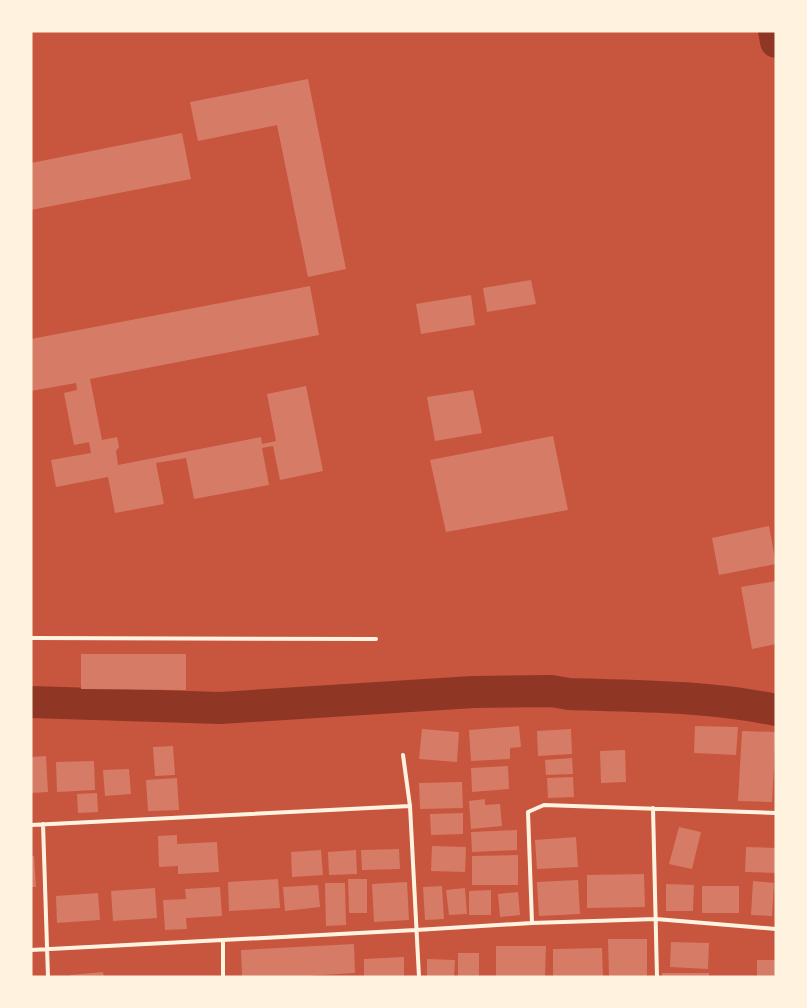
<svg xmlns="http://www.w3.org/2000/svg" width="807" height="1008" font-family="Barlow,sans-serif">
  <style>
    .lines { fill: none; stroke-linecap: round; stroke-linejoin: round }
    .river { stroke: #8f3625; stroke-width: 32 }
    .building { fill: #d67c66 }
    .service { stroke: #fff3e0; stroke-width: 4 }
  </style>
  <rect width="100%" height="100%" fill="#c8553d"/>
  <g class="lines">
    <path class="river" d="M774,31L776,42
      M31,702L220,708L473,692L551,691L569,694C638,696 708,696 776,710"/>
  </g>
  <path class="building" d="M308,79L346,269L308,277L277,125L198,141L190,102Z
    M182,133L191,179L31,210V163Z
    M531,280L536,304L487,312L483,288Z
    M310,286L319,335L90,379L102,440L117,437L119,447L116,451L118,465L261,437L262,444L276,441L267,394L306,386L323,471L280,480L273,446L262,448L269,485L194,499L186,458L156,463L164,504L115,513L108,477L56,487L51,460L91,453L89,442L74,445L64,393L77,390L76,383L31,391V339Z
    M471,295L475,325L421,334L416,304Z
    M473,390L482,433L435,441L427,397Z
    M553,436L568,510L446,532L430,460Z
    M769,526L776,564L719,575L712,538Z
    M776,581V644L752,649L741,587Z
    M81,654H186V690L81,689Z
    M519,726L521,747L510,748V759L471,761L469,730Z
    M695,726L738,727L736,755L694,753Z
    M422,729L459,732L457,762L419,759Z
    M571,729L572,754L538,756L537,731Z
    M742,731L776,732L772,802L738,801Z
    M173,746L175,775L155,776L153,747Z
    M625,750L626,782L601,783L600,751Z
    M46,756L48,792L31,793V757Z
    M572,758L573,774L546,775L545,760Z
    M94,761L95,790L57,792L56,762Z
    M508,766L509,789L472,792L471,768Z
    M129,769L131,794L105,796L103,770Z
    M573,777L574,797L548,798L547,778Z
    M177,778L179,810L148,811L146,780Z
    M462,782L463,808L420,809L419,783Z
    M97,793L98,812L78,813L77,794Z
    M485,799V805L500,804L502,826L471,829L469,801Z
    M463,813V834L431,835L430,814Z
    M679,827L701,832L692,869L669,864Z
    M517,830V850L472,852L471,832Z
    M177,835V844L217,842L219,872L178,874V866L159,867L158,836Z
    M576,837L578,867L537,869L535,840Z
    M432,846L466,847L465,872L431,871Z
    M746,847L776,848V873L745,872Z
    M399,849L400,869L362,870L361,850Z
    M321,850L323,875L292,877L291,852Z
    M356,850L357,874L329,875L328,852Z
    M518,855V885H472V856Z
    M31,856H34L36,887H31Z
    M644,874L645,907L587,908V875Z
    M278,879L280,908L229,911L228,882Z
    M348,879H367V913H349Z
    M578,880L580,914L539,916L537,882Z
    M753,881L774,883L772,916L751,915Z
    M407,882L409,920L374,922L372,884Z
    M325,883H345L346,925L326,926Z
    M666,884L694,885L693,911H666Z
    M318,885L320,907L285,911L283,887Z
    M442,886L444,919L425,920L423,887Z
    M702,886H739V913H702Z
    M220,887L222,916L186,918L187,929L165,930L163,900L186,899L185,889Z
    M155,888L157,918L113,921L111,891Z
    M465,888L467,914L449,915L446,890Z
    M491,890V915H469V891Z
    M518,892L520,915L500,917L498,894Z
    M98,893L100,920L57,923L56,896Z
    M608,939H647V976H609Z
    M671,942L709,943L708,969L670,967Z
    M354,944L355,973L290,977H242L241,950Z
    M496,946H546L545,977H496Z
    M602,948L603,977H553V949Z
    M458,953H479V977H458Z
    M404,957V977H364V959Z
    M427,959L455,960L454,977H427Z
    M757,960H776V977H757Z
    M103,972L104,977H70V975Z
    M662,973H709V977H662Z"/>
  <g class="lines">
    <path class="service" d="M31,638L376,639
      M403,755L410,806L419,977
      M653,808L657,977
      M43,824L48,977
      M31,825L410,806
      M532,923L528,812L544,805L776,813
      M223,941V977
      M31,950L416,930L532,923L656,919L776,929"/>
  </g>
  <rect width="807" height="1008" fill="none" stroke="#fff3e0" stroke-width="65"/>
</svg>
